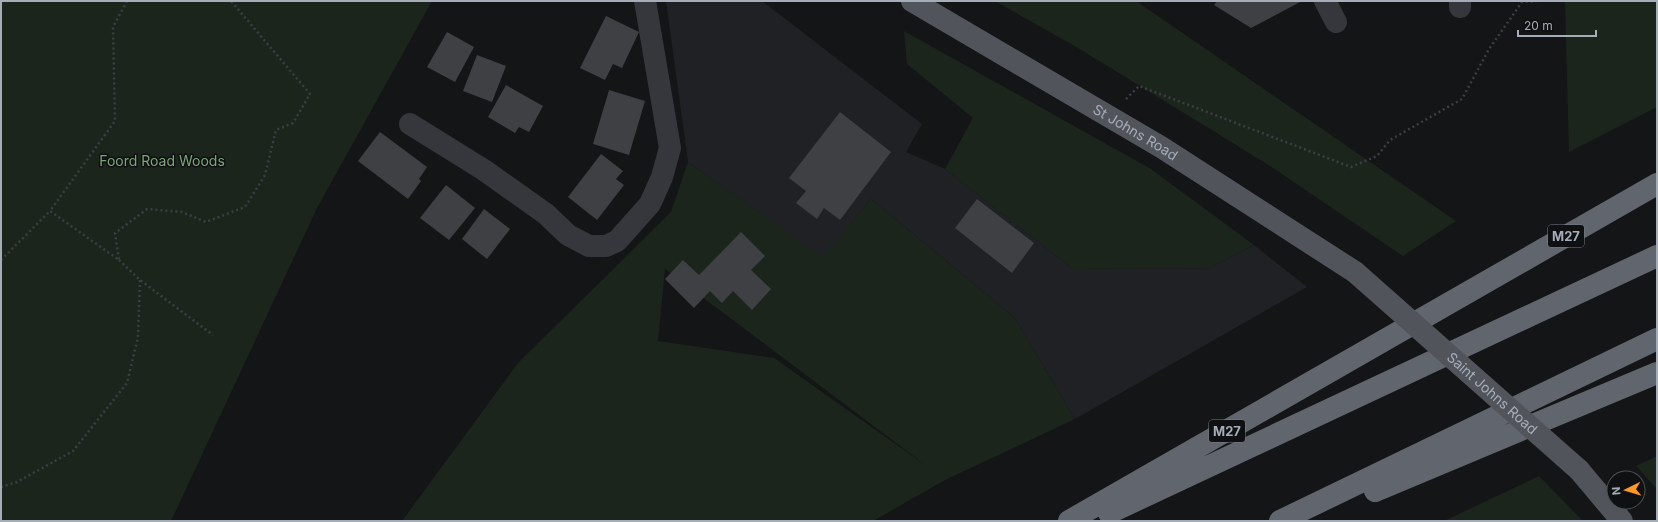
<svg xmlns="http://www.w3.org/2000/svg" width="1658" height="522" font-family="Inter,sans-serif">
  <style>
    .built { fill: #202124 }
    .green { fill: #1c251c; fill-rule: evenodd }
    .building { fill: #3e4044 }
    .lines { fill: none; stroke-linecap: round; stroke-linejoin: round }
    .path { stroke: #3b3e43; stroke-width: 2.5; stroke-dasharray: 2 3; stroke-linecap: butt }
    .minor { stroke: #35373c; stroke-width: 22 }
    .major { stroke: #51555b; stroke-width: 22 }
    .highway { stroke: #61666e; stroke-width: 22 }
    .major-bridge { stroke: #51555b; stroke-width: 22 }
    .labels { text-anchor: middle; stroke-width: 3; stroke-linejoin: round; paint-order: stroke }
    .shield { fill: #0f1012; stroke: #787e86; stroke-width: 1 }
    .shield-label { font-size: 13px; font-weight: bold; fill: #a5adb8 }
    .street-label { font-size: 14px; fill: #a5adb8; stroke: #0f1012 }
    .park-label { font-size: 14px; fill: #7da57a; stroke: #0f1012 }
  </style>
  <rect width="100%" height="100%" fill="#141517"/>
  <path class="built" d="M666,1H762L922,124L906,152L945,169L1073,269L1209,268L1254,245L1307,287L1075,419L1014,317L871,199L823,259L688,162Z"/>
  <path class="green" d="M1,1H432L317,208L171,521H1Z
    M995,1H1136L1456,221L1403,256L1267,164L1078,48Z
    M1565,1H1657V107L1569,152Z
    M904,31L1151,169L1254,245L1209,268L1073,269L945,169L973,118L907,64Z
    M688,162L823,258L871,199L1014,317L1075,419L945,480L873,521H402L518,363L671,212ZM665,269L928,467L774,358L658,341Z
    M1657,456V489L1636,466Z
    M1539,476L1583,521H1444Z"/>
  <path class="building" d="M1217,1H1302L1251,28L1214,5Z
    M606,16L639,32L622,68L613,64L605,80L580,68Z
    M447,32L474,47L455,82L427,67Z
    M477,55L506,66L492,102L463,91Z
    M506,85L543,106L529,132L519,127L515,133L488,117Z
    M609,90L645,101L629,155L593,144Z
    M840,112L891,152L840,220L824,208L817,219L796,203L806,191L789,178Z
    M380,132L427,167L419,179L421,181L408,199L358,161Z
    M601,154L623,171L616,179L624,185L597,220L568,197Z
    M446,185L475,208L449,240L420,218Z
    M977,199L1034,243L1012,273L955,228Z
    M484,209L510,229L487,259L462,239Z
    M741,232L765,256L751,270L771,289L752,310L733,291L722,303L710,291L694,308L665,279L683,260L699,275Z"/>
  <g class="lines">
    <path class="path" d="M127,1L113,27L115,121L50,211L119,260L115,233L147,209L182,212L206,222L245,207L265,175L276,130L293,123L310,94L231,1
      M1126,99L1139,86L1351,167L1377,156L1390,140L1462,99L1489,49L1522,2L1537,1
      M1,260L50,211
      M119,260L140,280L213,335
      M1,487L17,482L73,451L127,383L138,337L140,280"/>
    <path class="minor" d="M1325,1L1336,22
      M1460,1V7
      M410,124L484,170L546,214L568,235L589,246H606L617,241L650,204L662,177L670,148L645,1"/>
    <g class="major">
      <path id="s1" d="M912,1L1161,147L1355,272"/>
      <path d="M1579,470L1622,521"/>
    </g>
    <path class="highway" d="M1375,491L1657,373
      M1109,513L1657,256
      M1069,521L1657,184
      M1280,521L1657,339"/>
    <path class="major-bridge" id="s2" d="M1355,272L1579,470"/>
  </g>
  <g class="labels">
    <g class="shield">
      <rect x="1548" y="225" width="36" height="22" rx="3"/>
      <rect x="1209" y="420" width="36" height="22" rx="3"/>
    </g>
    <g class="shield-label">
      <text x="1566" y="241">M27</text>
      <text x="1227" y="436">M27</text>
    </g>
    <g class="street-label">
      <text dy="5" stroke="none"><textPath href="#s1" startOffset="259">St Johns Road</textPath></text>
      <text dy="5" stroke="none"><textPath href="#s2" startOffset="183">Saint Johns Road</textPath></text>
    </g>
    <g class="park-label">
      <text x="162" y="166">Foord Road Woods</text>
    </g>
  </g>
  <rect width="1658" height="522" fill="none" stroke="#a5adb8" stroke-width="4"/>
  <g transform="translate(1626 490) rotate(265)"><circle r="19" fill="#0f1012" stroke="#4b4f54"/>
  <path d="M0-3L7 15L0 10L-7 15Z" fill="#ff9724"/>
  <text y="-6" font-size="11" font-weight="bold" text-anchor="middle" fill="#a5adb8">N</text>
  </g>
  <path d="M1518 30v6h78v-6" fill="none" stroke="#a5adb8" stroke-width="2"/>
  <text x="1524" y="30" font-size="12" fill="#a5adb8" stroke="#0f1012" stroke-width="3" paint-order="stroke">20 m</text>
</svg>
